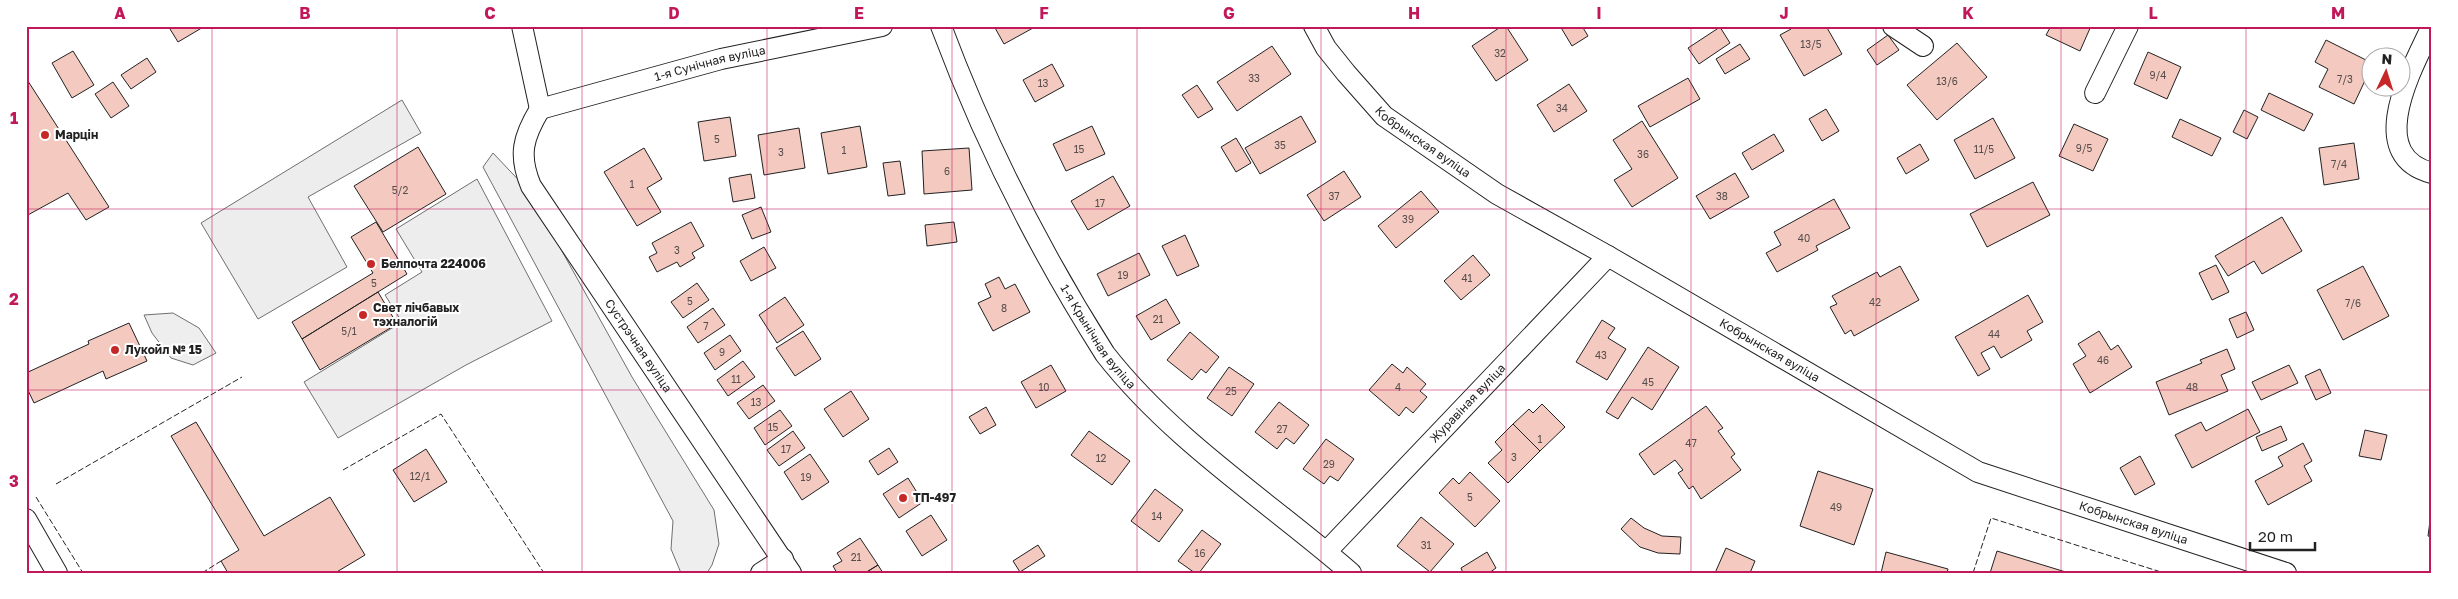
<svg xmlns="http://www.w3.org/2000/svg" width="2458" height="599" font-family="'Golos Text',sans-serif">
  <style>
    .green { fill: #eee; stroke: #6f6f6f }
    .parking { fill: #ededed; stroke: #6f6f6f }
    .building { fill: #f3c9c0; stroke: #222 }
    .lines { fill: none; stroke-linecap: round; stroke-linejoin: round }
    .minor-casing { stroke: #222; stroke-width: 22 }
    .minor { stroke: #fff; stroke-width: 20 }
    .fence { stroke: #222; stroke-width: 1; stroke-dasharray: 6 2.5; stroke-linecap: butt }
    .grid { fill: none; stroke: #c2185b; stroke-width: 1; stroke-opacity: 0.55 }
    .poi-dot { fill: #c62828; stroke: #fff; stroke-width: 2 }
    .labels { text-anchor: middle; stroke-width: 4; stroke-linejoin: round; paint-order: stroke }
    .number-label { font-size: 10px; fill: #564c4a }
    .street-label { font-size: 12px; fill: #222; stroke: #fff }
    .poi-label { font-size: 12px; font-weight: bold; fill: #222; stroke: #fff; text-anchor: start }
    .neatline { fill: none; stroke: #c2185b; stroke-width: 2 }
    .grid-label { font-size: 16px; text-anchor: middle; font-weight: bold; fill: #c2185b }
  </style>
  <rect width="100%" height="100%" fill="#fff"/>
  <path class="green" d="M493,153L528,190L632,377L714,510L719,544L712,565L707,573H681L671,549L673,521L483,167Z
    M173,313L199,328L216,353L193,365L171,358L152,333L144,315Z"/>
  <path class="parking" d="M402,100L421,133L308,197L347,267L258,319L201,223Z
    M477,179L552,321L466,365L338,438L304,382L402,322L385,295L422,272L396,229Z"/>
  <path class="building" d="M175,26H205L178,42L170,29Z
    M994,26H1032L1033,28L1004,44Z
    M1502,26H1506L1528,60L1496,81L1472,46Z
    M1560,26H1582L1588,36L1572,46Z
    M1789,26H1826L1842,54L1804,76L1780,35L1791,29Z
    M2051,26H2091L2080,51L2046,35Z
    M1720,27L1730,43L1699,64L1688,48Z
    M1888,35L1899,50L1877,65L1867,50Z
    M2326,40L2370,62V70L2354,104L2319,87L2328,69L2315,62Z
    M1957,43L1987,77L1937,120L1907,85Z
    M1740,44L1750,59L1725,74L1716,59Z
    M1272,46L1291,74L1237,111L1217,82Z
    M73,51L94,85L72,98L52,63Z
    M2148,52L2181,67L2167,99L2134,84Z
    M147,58L156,72L131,89L121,75Z
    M1052,64L1064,86L1035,102L1023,80Z
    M26,78L109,207L86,220L68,193L26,216Z
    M1688,78L1700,99L1650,127L1638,106Z
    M113,82L129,106L111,118L95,94Z
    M1569,84L1587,111L1554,132L1537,105Z
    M1197,85L1213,109L1198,118L1182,95Z
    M2269,93L2313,114L2304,131L2261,110Z
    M1826,109L1839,131L1822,141L1809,119Z
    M2244,110L2258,117L2247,139L2233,132Z
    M1301,116L1316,142L1260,174L1245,148Z
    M730,117L736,156L704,161L698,122Z
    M1993,118L2015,158L1975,179L1954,140Z
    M2180,119L2221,138L2212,156L2172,137Z
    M1642,121L1678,178L1632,207L1614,180L1632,169L1613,140Z
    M2074,124L2108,139L2093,171L2059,156Z
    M860,126L867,167L828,174L821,133Z
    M1092,126L1105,154L1066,171L1053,144Z
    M799,128L805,168L764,175L758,135Z
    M1774,134L1784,151L1752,170L1742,153Z
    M1236,138L1251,163L1236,172L1221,147Z
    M2354,143L2359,179L2324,185L2319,148Z
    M1920,144L1929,160L1906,174L1897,158Z
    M418,147L446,194L383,232L354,186Z
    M644,148L662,179L647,188L661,212L637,226L604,172Z
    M969,148L972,190L924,194L922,151Z
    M900,161L905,194L888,196L883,163Z
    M1344,171L1361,197L1324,221L1307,195Z
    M1735,173L1749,197L1710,219L1696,196Z
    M751,174L755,198L733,202L729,178Z
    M1113,176L1130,206L1088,230L1071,201Z
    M2033,182L2050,215L1987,247L1970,214Z
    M1421,191L1439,212L1396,248L1378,226Z
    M1834,199L1850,228L1816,246L1818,250L1777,272L1766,253L1781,245L1774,232Z
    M761,207L771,232L752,239L742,215Z
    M2282,217L2302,251L2262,274L2254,261L2228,276L2215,256Z
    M376,222L407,274L302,339L292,322L373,273L351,237Z
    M691,222L704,246L692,253L695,258L680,267L677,262L657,272L649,257L657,253L652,243Z
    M954,222L957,242L927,246L925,225Z
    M1185,235L1199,266L1177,276L1162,246Z
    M764,247L776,268L751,281L740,261Z
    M1139,253L1150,275L1108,296L1097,274Z
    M1473,255L1490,275L1461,300L1444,281Z
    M2216,265L2229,292L2212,300L2199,273Z
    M1900,266L1919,300L1854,336L1851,330L1845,334L1830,307L1837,304L1832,296L1877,272L1880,277Z
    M2363,266L2389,316L2343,340L2317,290Z
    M999,277L1005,289L1015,284L1030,312L993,331L978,303L991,297L985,284Z
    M697,283L709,300L683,318L671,302Z
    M378,292L397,324L320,370L302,339Z
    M2028,295L2043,322L2027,331L2032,340L2001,358L1994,346L1981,353L1990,369L1978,376L1955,337Z
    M785,297L804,325L777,343L759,315Z
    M1166,299L1180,323L1151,340L1136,316Z
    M713,308L725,325L698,343L687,327Z
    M2246,312L2254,330L2237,338L2229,319Z
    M1602,320L1615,328L1608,338L1626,349L1607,380L1576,362Z
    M129,323L147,361L106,379L103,371L34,403L26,386V373L89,344L88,341Z
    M803,331L821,359L795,376L776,348Z
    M2099,331L2111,350L2118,345L2132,367L2090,393L2073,364L2086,356L2078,344Z
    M1190,332L1219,357L1206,373L1201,369L1192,380L1167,360Z
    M730,335L741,351L715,370L704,353Z
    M1648,347L1679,367L1652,410L1632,397L1618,419L1606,412Z
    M2227,349L2235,369L2221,375L2228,391L2169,415L2156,382L2202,363L2200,360Z
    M743,361L755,377L728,396L717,380Z
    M1392,364L1403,373L1407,367L1426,384L1420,391L1427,397L1413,413L1406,407L1399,416L1369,390Z
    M1051,365L1066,391L1036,408L1021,382Z
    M2289,365L2298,383L2261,400L2252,382Z
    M1229,367L1254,384L1232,416L1207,398Z
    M2320,369L2331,393L2316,400L2305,376Z
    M763,385L775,401L749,419L737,403Z
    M851,391L869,419L843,437L824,409Z
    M1279,402L1309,425L1294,444L1286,438L1277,449L1255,432Z
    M1542,404L1565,427L1540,451L1513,424L1529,409L1533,413Z
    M1706,406L1723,428L1718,431L1735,454L1731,457L1741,470L1701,499L1693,486L1689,489L1678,473L1683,470L1675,460L1654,475L1639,454Z
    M986,407L996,425L980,434L969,417Z
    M2248,409L2260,432L2192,468L2175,435L2201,422L2206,431Z
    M780,410L792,426L765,445L754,428Z
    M196,422L264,536L330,497L365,555L335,573H228L221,561L239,550L171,436Z
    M1513,424L1540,451L1508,483L1488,463L1502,450L1495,442Z
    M2281,426L2287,440L2262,451L2256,437Z
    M2365,430L2387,435L2381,460L2359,456Z
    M793,431L805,448L779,466L767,450Z
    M1089,431L1130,461L1112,485L1071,455Z
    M1326,439L1354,459L1338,481L1330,476L1324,484L1303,469Z
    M2303,443L2312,461L2304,466L2312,481L2268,505L2255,481L2283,466L2278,457Z
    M889,448L898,462L878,475L869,461Z
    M426,449L447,482L414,502L393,470Z
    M810,454L829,482L802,500L784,472Z
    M2140,456L2155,484L2135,495L2120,468Z
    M1818,471L1873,489L1854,545L1800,526Z
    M1470,472L1500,501L1475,527L1439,493L1453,478L1459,484Z
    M908,478L923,502L899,518L883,494Z
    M1155,489L1183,510L1159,542L1131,521Z
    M2432,506V537L2428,536Z
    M931,515L947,540L922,556L906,531Z
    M1421,517L1454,544L1430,572L1397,546Z
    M1631,518L1644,528L1662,536L1681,537L1680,554L1658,553L1640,547L1621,529Z
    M1202,530L1221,544L1199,573H1195L1178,561Z
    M860,538L878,565L865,573H837L833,566L842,561L837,553Z
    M1038,545L1045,556L1020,572L1013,561Z
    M1726,548L1755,561L1750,573H1715Z
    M1997,551L2069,573H1990Z
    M1487,552L1496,568L1489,573H1463L1461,568Z
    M1886,552L1948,569L1947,573H1881Z
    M878,565L883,573H865Z"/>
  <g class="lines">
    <g class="minor-casing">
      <g id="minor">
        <path d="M522,26L540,109"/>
        <path id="s1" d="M941,26C984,141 1039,250 1105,354C1173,441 1268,501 1351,573"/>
        <path id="s2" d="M1314,26L1326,48L1346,73L1384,116L1497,194L1608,256L1978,472L2286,573"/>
        <path d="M1893,26L1923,46"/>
        <path d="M2432,26C2414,65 2362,155 2432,173"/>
        <path d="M2095,93L2128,26"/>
        <path id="s3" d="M540,109C523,137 518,155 531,186L791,573"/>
        <path id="s4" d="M540,109L721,59L882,26"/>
        <path d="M26,519L57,573"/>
        <path id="s5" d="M1327,551L1608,256"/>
        <path d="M761,573L783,559"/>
      </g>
    </g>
    <use href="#minor" class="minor"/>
    <path class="fence" d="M343,470L441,414L544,573
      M56,484L242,377
      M36,497L83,573
      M202,573L221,561
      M1973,573L1991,518L2164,573"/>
  </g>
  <path class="grid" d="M212,26V573M397,26V573M582,26V573M767,26V573M952,26V573M1137,26V573M1321,26V573M1506,26V573M1691,26V573M1876,26V573M2061,26V573M2246,26V573M26,209H2432M26,390H2432"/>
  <g class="poi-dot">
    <circle cx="45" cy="135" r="5"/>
    <circle cx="371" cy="264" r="5"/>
    <circle cx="363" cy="315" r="5"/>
    <circle cx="115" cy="350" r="5"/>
    <circle cx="903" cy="498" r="5"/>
  </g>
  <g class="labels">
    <g class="number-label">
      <text x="1811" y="48">13/5</text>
      <text x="1500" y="57">32</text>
      <text x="2158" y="79">9/4</text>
      <text x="1254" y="82">33</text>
      <text x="2345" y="83">7/3</text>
      <text x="1947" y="85">13/6</text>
      <text x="1043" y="87">13</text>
      <text x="1562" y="112">34</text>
      <text x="717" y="143">5</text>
      <text x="1280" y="149">35</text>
      <text x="2084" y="152">9/5</text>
      <text x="1079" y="153">15</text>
      <text x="1984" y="153">11/5</text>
      <text x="844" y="154">1</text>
      <text x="781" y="156">3</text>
      <text x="1643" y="158">36</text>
      <text x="2339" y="168">7/4</text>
      <text x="947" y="175">6</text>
      <text x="632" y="188">1</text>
      <text x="400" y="194">5/2</text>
      <text x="1334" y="200">37</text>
      <text x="1722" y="200">38</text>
      <text x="1100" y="207">17</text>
      <text x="1408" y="223">39</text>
      <text x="1804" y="242">40</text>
      <text x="677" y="254">3</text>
      <text x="1123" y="279">19</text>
      <text x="1467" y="282">41</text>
      <text x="374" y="287">5</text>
      <text x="690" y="305">5</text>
      <text x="1875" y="306">42</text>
      <text x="2353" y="307">7/6</text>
      <text x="1004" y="312">8</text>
      <text x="1158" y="323">21</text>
      <text x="706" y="330">7</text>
      <text x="349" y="335">5/1</text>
      <text x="1994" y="338">44</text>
      <text x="722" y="356">9</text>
      <text x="1601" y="359">43</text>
      <text x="2103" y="364">46</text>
      <text x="736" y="383">11</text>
      <text x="1648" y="386">45</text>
      <text x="1044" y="391">10</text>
      <text x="1398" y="391">4</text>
      <text x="2192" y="391">48</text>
      <text x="1231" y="395">25</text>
      <text x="756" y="406">13</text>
      <text x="773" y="431">15</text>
      <text x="1282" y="433">27</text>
      <text x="1540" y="443">1</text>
      <text x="1691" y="447">47</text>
      <text x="786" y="453">17</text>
      <text x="1514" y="461">3</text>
      <text x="1101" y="462">12</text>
      <text x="1329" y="468">29</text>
      <text x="420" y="480">12/1</text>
      <text x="806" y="481">19</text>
      <text x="1470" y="501">5</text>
      <text x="1836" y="511">49</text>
      <text x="1157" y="520">14</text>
      <text x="1426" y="549">31</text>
      <text x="1200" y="557">16</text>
      <text x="856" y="561">21</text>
    </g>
    <g class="street-label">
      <text dy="4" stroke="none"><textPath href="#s4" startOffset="176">1-я Сунічная вуліца</textPath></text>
      <text dy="4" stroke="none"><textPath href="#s2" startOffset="161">Кобрынская вуліца</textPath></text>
      <text dy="4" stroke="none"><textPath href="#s1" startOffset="349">1-я Крынічная вуліца</textPath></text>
      <text dy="4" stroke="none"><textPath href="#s3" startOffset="274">Сустрэчная вуліца</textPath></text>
      <text dy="4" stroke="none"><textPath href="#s2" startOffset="566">Кобрынская вуліца</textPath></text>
      <text dy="4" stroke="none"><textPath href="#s5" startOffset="204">Журавіная вуліца</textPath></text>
      <text dy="4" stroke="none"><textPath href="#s2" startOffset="971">Кобрынская вуліца</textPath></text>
    </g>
    <g class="poi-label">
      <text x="55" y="139">Марцін</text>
      <text x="381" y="268">Белпочта 224006</text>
      <text x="373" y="312">Свет лічбавых<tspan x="373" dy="14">тэхналогій</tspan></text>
      <text x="125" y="354">Лукойл № 15</text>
      <text x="913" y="502">ТП-497</text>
    </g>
  </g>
  <rect width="2458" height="599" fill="none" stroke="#ffffff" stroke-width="55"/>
  <g transform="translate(2386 72) rotate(4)"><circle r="24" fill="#ffffff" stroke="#a7a7a7"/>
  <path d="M0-4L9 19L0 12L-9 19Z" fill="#c62828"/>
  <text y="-8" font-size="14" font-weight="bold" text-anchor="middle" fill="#222222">N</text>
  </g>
  <path d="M2250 542v8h65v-8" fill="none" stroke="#222222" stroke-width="2.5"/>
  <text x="2258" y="542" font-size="15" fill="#222222" stroke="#ffffff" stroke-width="4" paint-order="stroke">20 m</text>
  <rect x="28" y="28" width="2402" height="544" class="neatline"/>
  <g class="grid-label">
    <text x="120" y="19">A</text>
    <text x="305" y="19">B</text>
    <text x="490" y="19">C</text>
    <text x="674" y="19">D</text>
    <text x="859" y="19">E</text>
    <text x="1044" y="19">F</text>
    <text x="1229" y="19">G</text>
    <text x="1414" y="19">H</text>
    <text x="1599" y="19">I</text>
    <text x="1784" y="19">J</text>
    <text x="1968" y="19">K</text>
    <text x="2153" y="19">L</text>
    <text x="2338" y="19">M</text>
    <text x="14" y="124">1</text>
    <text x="14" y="305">2</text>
    <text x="14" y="487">3</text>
  </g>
</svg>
